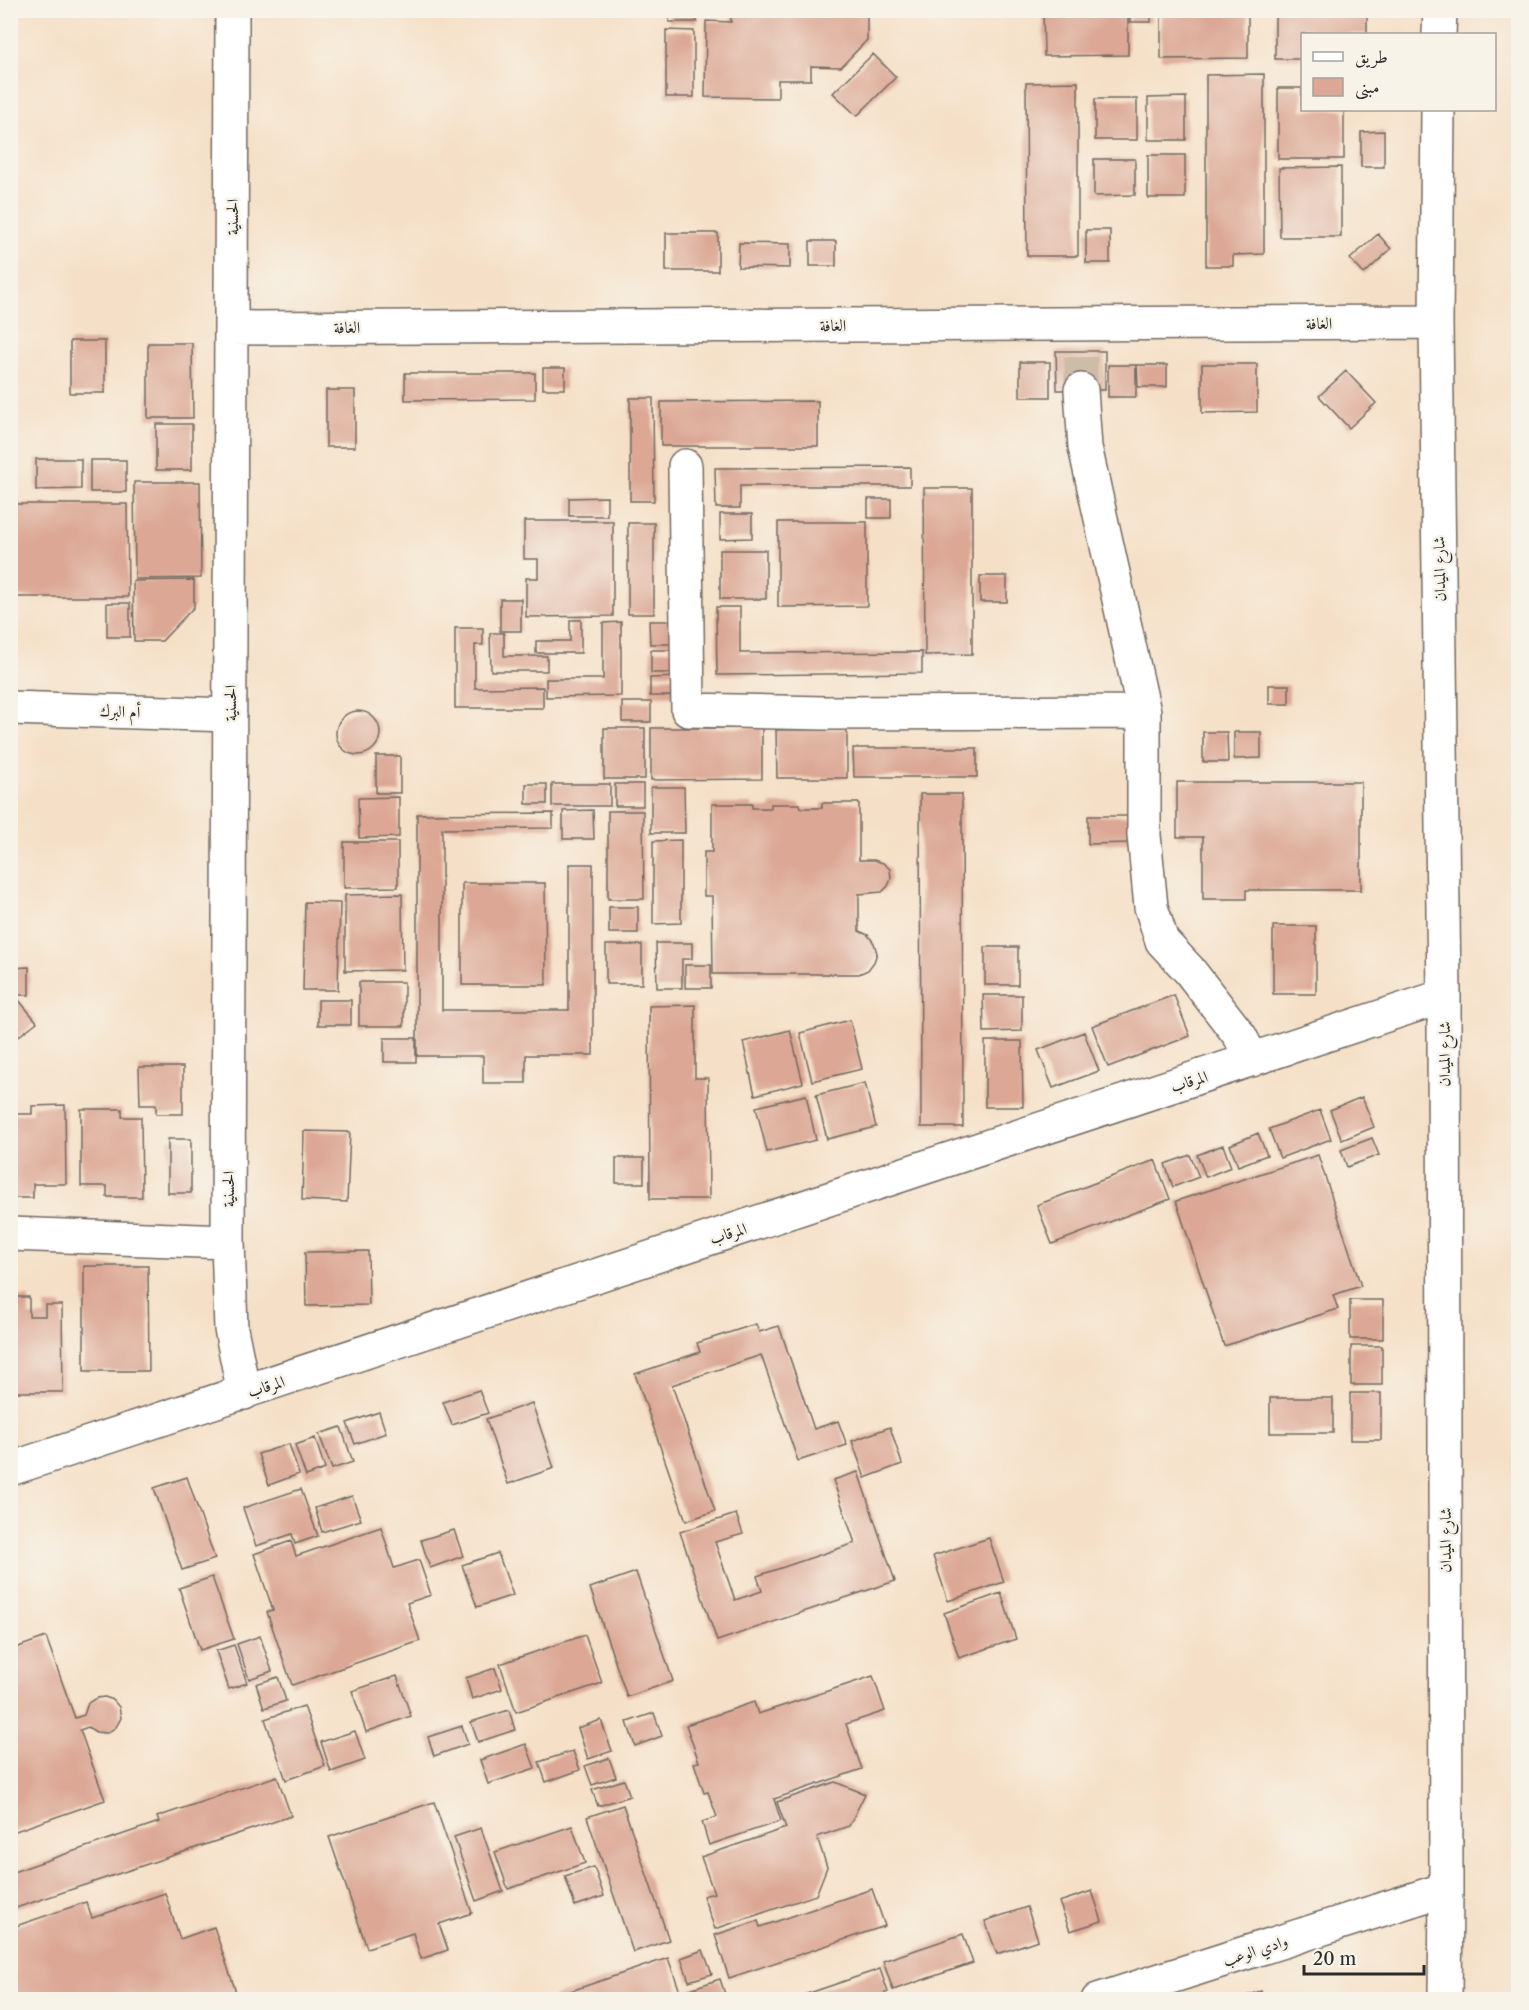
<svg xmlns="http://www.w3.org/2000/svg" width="1529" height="2010" font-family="'Libre Caslon Text',Amiri,serif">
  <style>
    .building { fill: #dca794 }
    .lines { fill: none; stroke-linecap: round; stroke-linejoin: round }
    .minor-tunnel { stroke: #cdbca8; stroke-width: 33; stroke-dasharray: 33 16; stroke-linecap: butt }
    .minor-casing { stroke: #726a62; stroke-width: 36 }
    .minor { stroke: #fff; stroke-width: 33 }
    .labels { text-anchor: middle; stroke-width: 5; stroke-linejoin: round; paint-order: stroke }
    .street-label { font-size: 16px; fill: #2b2b2b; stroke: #f7f3e8 }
  </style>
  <rect width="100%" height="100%" fill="#f7f3e8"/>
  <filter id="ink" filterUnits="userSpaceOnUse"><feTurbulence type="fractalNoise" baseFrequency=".0167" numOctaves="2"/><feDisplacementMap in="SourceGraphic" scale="12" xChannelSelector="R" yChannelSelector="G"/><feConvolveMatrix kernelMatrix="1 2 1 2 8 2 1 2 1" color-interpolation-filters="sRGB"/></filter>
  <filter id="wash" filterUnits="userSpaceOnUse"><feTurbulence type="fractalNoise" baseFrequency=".008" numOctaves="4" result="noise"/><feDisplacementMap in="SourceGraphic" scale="24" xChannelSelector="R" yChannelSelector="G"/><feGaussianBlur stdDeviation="1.35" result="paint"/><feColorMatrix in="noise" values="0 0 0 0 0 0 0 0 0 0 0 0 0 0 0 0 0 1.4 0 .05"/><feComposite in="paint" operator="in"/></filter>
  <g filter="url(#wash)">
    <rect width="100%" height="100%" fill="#f5e0c7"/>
    <g id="blocks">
      <path class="building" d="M669,10H697V22H669Z
        M731,10H867V40L841,67L811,66V80H778V98L705,97L706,21L731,22Z
        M1043,10H1128V55L1044,56Z
        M1130,10H1151V22H1130Z
        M1161,10H1248V58L1161,59Z
        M1275,10H1367V34H1302V59H1275Z
        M666,30L694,31V97H666Z
        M873,54L896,77L857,116L833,93Z
        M1264,74V254L1233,255V266H1206V75Z
        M1078,82V256H1027L1026,83Z
        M1278,88H1302V110H1344V159H1278Z
        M1186,97V140H1148V98Z
        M1095,99H1137V140H1095Z
        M1384,131V167H1361V132Z
        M1148,155H1185V198H1148Z
        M1094,159H1135V195L1094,196Z
        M1341,167V237H1280L1279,168Z
        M1086,230H1110V263H1086Z
        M666,233H718V271H666Z
        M1378,234L1391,249L1364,274L1350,259Z
        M810,241H836V266H810Z
        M739,243L790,244V268L738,267Z
        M70,341H105V393H70Z
        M148,343H192L193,418H148Z
        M1056,351H1105V390H1057Z
        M1020,362H1050V397H1020Z
        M1202,364H1257V412L1202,413Z
        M1108,365H1136V397H1108Z
        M1137,365H1167V387H1138Z
        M543,368H565V389H543Z
        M1346,371L1376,403L1349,428L1319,396Z
        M405,373H535V399L405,400Z
        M326,390H355V447H326Z
        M630,398H653L654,501H630Z
        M818,401V446H661V402Z
        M156,424H192V470H156Z
        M36,459H81V489L36,490Z
        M90,460H126V492H90Z
        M910,467V486H740V508H716L715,468Z
        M134,482H200L201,578L135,579Z
        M924,488H972V654L925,655Z
        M607,497V516H569V498Z
        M868,499H891V518H868Z
        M10,504H127L128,597H10Z
        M720,514H752V538L720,539Z
        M524,521H613V616L526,617V578H538V559H524Z
        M778,522H867V606L778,607Z
        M628,523H654V614H628Z
        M720,550H766V599H720Z
        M980,576H1007V602H980Z
        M194,580V607L162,641H134L133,581Z
        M500,599H521V631H500Z
        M107,603H130V637H107Z
        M716,607H740V653L922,652V673L717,675Z
        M570,620H581V653H536V641H570Z
        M649,621H674L675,644H650Z
        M621,622V696L546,697V679H603V623Z
        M455,628H483V645H475V688L543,687V708H455Z
        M490,633H504V656H547V671H491Z
        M651,650H681V673H651Z
        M683,677V696H650V678Z
        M1269,685H1289V704H1269Z
        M622,702H651V722H622Z
        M336 733a22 22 0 1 1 44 0a22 22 0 1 1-44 0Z
        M604,728H645V779H604Z
        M651,728H762V779L651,780Z
        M847,729V778H777L776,730Z
        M1203,732H1227L1228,762H1203Z
        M1234,732H1261V758L1234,759Z
        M853,748H977V777H854Z
        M376,756H400V793H376Z
        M1177,782H1361V890H1246V899H1203V837H1177Z
        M526,784H547V804H526Z
        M552,784H610V806H552Z
        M615,784H643V806H615Z
        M651,787H684L685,833H651Z
        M920,794H962L963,1127H921Z
        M399,797V837L359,838L358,798Z
        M822,803H859V860H874L883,863L890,869L891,879L888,886L882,892L859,894V931L868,935L874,943L877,953L874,962L868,970L859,974H713L712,896H704V852H712V804H752V808H771V804H800L801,808H822Z
        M593,810L594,839H563V811Z
        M608,811H643L644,899H608Z
        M553,813V828L442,829V1010H569V864H593V1055H526V1083H483V1056H417V814Z
        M1088,816H1133V843L1088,844Z
        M681,840V923L653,924V841Z
        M344,842H398V887L344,888Z
        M462,883H545L546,985H462Z
        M402,894L403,970L345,971V895Z
        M305,902L340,903L338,990H303Z
        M609,907H638V933H609Z
        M1273,926H1316V994H1273Z
        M656,943H692V959H682V988H657Z
        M606,945H642V984H606Z
        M985,947H1018V985H985Z
        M685,965H711V988H685Z
        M29,967V995H10V968Z
        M359,982H404V1026H359Z
        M983,995H1022V1031L984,1032Z
        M1174,995L1190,1036L1108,1067L1092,1026Z
        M18,999L37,1022L10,1043V1005Z
        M318,1000H351V1025H318Z
        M695,1005V1078H708L709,1199H650L649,1006Z
        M850,1020L862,1069L812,1081L800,1033Z
        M790,1030L803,1083L755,1095L743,1042Z
        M1084,1032L1099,1071L1053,1088L1038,1050Z
        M384,1038H416V1062H384Z
        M985,1041H1022L1023,1107H985Z
        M139,1067H183V1114H156V1105H140Z
        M865,1083L876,1127L827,1139L816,1095Z
        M806,1095L816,1140L767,1152L756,1107Z
        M1362,1097L1374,1127L1342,1140L1330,1110Z
        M65,1105L66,1184H33V1198H10V1114H32V1106Z
        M81,1109H122V1117H141L142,1197H107V1186H81Z
        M1320,1110L1331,1139L1280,1158L1269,1129Z
        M304,1131L350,1132L347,1202L302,1200Z
        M1258,1133L1267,1155L1238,1166L1230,1145Z
        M1372,1138L1379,1155L1347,1167L1341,1150Z
        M168,1139H191V1193H168Z
        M1223,1145L1231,1167L1206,1177L1197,1155Z
        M1190,1155L1199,1177L1173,1187L1165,1164Z
        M1318,1155L1361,1286L1333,1295L1338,1309L1224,1346L1176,1201Z
        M616,1158H644V1183H616Z
        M1155,1160L1170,1199L1052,1244L1037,1205Z
        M368,1251L369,1305L306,1306L305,1252Z
        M84,1266H148L149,1371H84Z
        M10,1297H29V1316H45V1305H62L63,1392H10Z
        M1350,1300H1383V1339H1350Z
        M756,1324L759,1332L779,1326L814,1429L838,1421L847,1445L798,1461L761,1355L672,1385L715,1511L686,1521L635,1374L700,1352L697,1343Z
        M1351,1346H1382V1385H1351Z
        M479,1390L488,1413L452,1425L443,1402Z
        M1350,1393H1381V1440H1350Z
        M1270,1398H1333V1433H1270Z
        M532,1403L554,1468L508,1484L486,1419Z
        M379,1412L386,1433L355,1444L347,1423Z
        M341,1427L353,1462L332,1469L319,1434Z
        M890,1427L902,1464L865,1478L852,1441Z
        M315,1438L325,1469L306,1476L295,1445Z
        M289,1444L299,1474L269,1485L258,1454Z
        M858,1472L895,1581L717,1641L680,1532L736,1514L743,1534L715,1542L735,1600L762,1591L757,1576L855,1543L833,1480Z
        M187,1477L215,1559L182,1570L154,1488Z
        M301,1489L318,1536L295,1544L292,1534L256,1546L243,1508Z
        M352,1496L361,1520L322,1532L315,1508Z
        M381,1527L394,1568L419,1560L431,1595L407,1603L420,1641L292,1685L267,1612L273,1610L254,1554L291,1541L296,1556Z
        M454,1530L463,1556L430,1568L421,1540Z
        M989,1538L1004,1582L948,1601L933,1556Z
        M498,1553L513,1595L477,1607L462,1565Z
        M636,1572L673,1681L627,1697L590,1588Z
        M212,1577L234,1639L200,1650L179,1588Z
        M1001,1593L1016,1639L959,1658L944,1613Z
        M585,1635L602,1683L516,1712L500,1664Z
        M260,1636L272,1671L249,1679L237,1644Z
        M46,1637L75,1718L84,1715L88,1703L96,1698L105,1697L113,1700L119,1707L121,1718L116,1727L107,1733L96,1732L88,1727L80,1730L105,1800L10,1833V1650Z
        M234,1645L247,1683L229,1689L216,1651Z
        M495,1668L502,1689L472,1699L466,1678Z
        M397,1676L411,1716L366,1732L352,1691Z
        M873,1676L885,1711L846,1724L862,1769L774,1799L781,1821L709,1845L702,1822L717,1817L708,1792L704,1793L694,1763L699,1762L686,1725L754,1702L758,1714Z
        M278,1677L286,1701L264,1708L256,1684Z
        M304,1706L325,1766L286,1780L265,1719Z
        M509,1710L515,1730L478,1742L471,1722Z
        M654,1713L662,1736L635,1746L627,1722Z
        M601,1720L612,1751L588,1759L578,1728Z
        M462,1726L468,1744L434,1756L428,1737Z
        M355,1731L365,1760L331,1772L321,1742Z
        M526,1744L535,1768L488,1784L480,1760Z
        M573,1751L580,1770L546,1782L539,1762Z
        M609,1758L616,1777L592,1785L585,1766Z
        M277,1776L291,1816L10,1910V1873L159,1822L157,1817Z
        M624,1780L630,1796L598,1806L592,1790Z
        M835,1782L865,1794L849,1826L817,1837L827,1867L816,1895L715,1929L703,1896L714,1893L701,1857L786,1828L777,1802Z
        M434,1802L472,1913L439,1924L448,1950L421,1959L413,1933L367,1948L329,1837Z
        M623,1805L669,1940L633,1952L587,1817Z
        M572,1826L585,1863L508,1889L495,1852Z
        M481,1828L503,1891L476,1901L454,1837Z
        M594,1867L604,1896L575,1906L565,1876Z
        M872,1889L885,1926L729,1978L715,1935L758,1921L760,1927Z
        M1092,1891L1102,1921L1070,1931L1059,1902Z
        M165,1893L180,1939L214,1927L238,1998L233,2000H10V1928L86,1902L92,1918Z
        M1027,1907L1038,1940L997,1954L985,1921Z
        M963,1934L973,1963L893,1990L883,1961Z
        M703,1950L712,1974L689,1981L681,1958Z
        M668,1958L683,2000H554L553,1997Z
        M880,1969L888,1992L865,2000H789Z
        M720,1979L727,2000H690L687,1990Z
        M1261,1991L1264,2000H1237V1999Z"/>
    </g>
  </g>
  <g filter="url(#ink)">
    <use href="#blocks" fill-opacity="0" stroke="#726a62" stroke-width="1.5"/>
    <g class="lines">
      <path class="minor-tunnel" d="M1081,390V351"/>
      <g class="minor-casing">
        <path id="minor" d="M232,10L228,1242L231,1329L244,1393
          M1439,34L1440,10
          M1438,110L1436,322L1444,996L1446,1889L1445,2000
          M231,328L1436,322
          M1081,390L1085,447L1144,712V835L1151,907L1162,941L1189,970L1240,1036L1252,1060
          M685,466L688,710L824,713L1144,712
          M10,708L230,715
          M10,1234L228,1242
          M10,1469L1444,996
          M1098,2000L1446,1889"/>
      </g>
      <use href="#minor" class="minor"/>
    </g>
  </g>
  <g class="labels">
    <g class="street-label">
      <text transform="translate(232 217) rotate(-90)" y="6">الحسنية</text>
      <text x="1319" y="329">الغافة</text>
      <text x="833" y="331">الغافة</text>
      <text x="347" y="333">الغافة</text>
      <text transform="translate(1439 569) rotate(-91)" y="6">شارع الميدان</text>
      <text transform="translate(230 703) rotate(-90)" y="6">الحسنية</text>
      <text transform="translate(120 711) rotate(2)" y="6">أم البرك</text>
      <text transform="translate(1444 1054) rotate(-90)" y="6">شارع الميدان</text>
      <text transform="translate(1189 1081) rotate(-18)" y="6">المرقاب</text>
      <text transform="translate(228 1189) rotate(-90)" y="6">الحسنية</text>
      <text transform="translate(728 1233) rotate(-18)" y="6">المرقاب</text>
      <text transform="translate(266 1386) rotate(-18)" y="6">المرقاب</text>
      <text transform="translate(1445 1540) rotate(-90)" y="6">شارع الميدان</text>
      <text transform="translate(1255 1950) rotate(-18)" y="6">وادي الوعب</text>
    </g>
  </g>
  <rect width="1529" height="2010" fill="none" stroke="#f7f3e8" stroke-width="36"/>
  <rect x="1301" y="33" width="195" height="78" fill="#f7f3e8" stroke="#a5a39c" stroke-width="1.5"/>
  <rect x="1313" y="52" width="30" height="9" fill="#ffffff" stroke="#a5a39c" stroke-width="1.5"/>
  <text x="1355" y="63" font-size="18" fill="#2b2b2b">طريق</text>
  <rect x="1313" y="78" width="30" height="18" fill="#dca794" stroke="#a5a39c" stroke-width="1.5"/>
  <text x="1355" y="93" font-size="18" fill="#2b2b2b">مبنى</text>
  <path d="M1304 1965v9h120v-9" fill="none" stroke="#2b2b2b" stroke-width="3"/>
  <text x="1313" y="1965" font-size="18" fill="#2b2b2b" stroke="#f7f3e8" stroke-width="4.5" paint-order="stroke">20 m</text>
</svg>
